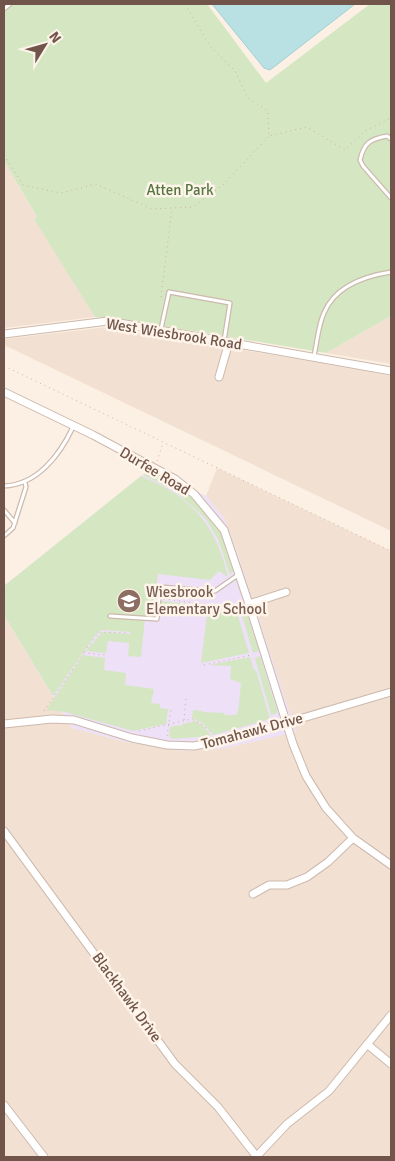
<svg xmlns="http://www.w3.org/2000/svg" width="395" height="1161" font-family="Signika,sans-serif">
  <style>
    .residential { fill: #f2e1d2 }
    .education { fill: #ede0f7 }
    .green { fill: #d4e7c2 }
    .water { fill: #b9e0e3; stroke: #a0d0d4 }
    .lines { fill: none; stroke-linecap: round; stroke-linejoin: round }
    .lane-casing { stroke: #cdb9ad; stroke-width: 5.5 }
    .street-casing { stroke: #cdb9ad; stroke-width: 9 }
    .path { stroke: #d3b0a0; stroke-width: 1; stroke-dasharray: 1 4; stroke-linecap: butt }
    .lane { stroke: #fff; stroke-width: 3 }
    .street { stroke: #fff; stroke-width: 7 }
    .labels { text-anchor: middle; stroke-width: 5; stroke-linejoin: round; paint-order: stroke }
    .park-label { font-size: 15px; fill: #567743; stroke: #fef4e9 }
    .street-label { font-size: 15px; fill: #71554b; stroke: #fef4e9 }
    .education-label { font-size: 15px; fill: #785e54; stroke: #fef4e9; text-anchor: start }
  </style>
  <rect width="100%" height="100%" fill="#fbf0e3"/>
  <path class="residential" d="M4,161L95,317L4,328Z
    M391,316V364L326,353Z
    M108,327L314,362L391,376V531L4,345V339Z
    M217,468L391,551V1157H4V615L72,728L126,742L183,751L225,748L295,732L235,546L224,518L206,496Z"/>
  <path class="education" d="M149,470L206,496L224,518L235,546L296,732L225,748L183,751L126,742L72,728L4,615V586Z"/>
  <path class="green" d="M4,4H207L266,83L370,4H391V316L326,353L139,322L95,317L34,219L37,217L4,161Z
    M149,470C177,484 207,505 221,533C227,544 230,557 234,569L230,575L218,539L205,518L175,491L143,475Z
    M141,476C153,482 165,486 176,494C207,517 219,540 228,577L219,571L210,580L158,574L152,619L145,618L141,657L128,656L129,643L108,641L106,653L86,651L102,632L130,634V632L101,630L95,636L53,696L4,615V586Z
    M161,601L191,604L190,608L181,607L179,615L161,613Z
    M196,604L213,607V611L228,613V608L236,609L249,653L201,663L207,616L195,615Z
    M245,607L259,651L253,653L240,609Z
    M83,655L105,658L104,670L126,673L125,685L154,689L151,703L160,704V708L168,709L166,724L133,731L65,712L46,710Z
    M260,656L277,710V713L271,715L255,658Z
    M250,657L254,670H256L270,719L213,735L204,724L192,718L193,710L203,711V712L224,713L225,715H237L239,705L241,683L230,679L231,666L209,665Z
    M193,720L204,726L211,736L172,739L169,736L170,727L179,725L181,727L182,724L192,722Z"/>
  <path class="water" d="M212,4H355L270,70L264,68Z"/>
  <g class="lines">
    <g class="lane-casing">
      <path id="lane" d="M4,9L10,4
        M391,139L387,136C370,139 364,143 360,160L363,166L391,198
        M161,329L169,292L230,303L224,341
        M314,356C317,343 318,326 324,313C335,286 365,276 391,272
        M4,486C37,485 60,455 73,427
        M4,510L15,523
        M4,536L13,528L26,487L25,483
        M110,616L157,619L160,587L215,591L238,575"/>
    </g>
    <g class="street-casing">
      <path id="street" d="M4,334L108,321L391,371
        M219,377L229,342
        M4,392L93,435L175,479L194,494L224,530L249,604L293,744L306,776L326,808L353,838L391,865
        M249,604L286,592
        M4,724L52,719L74,720L132,738L167,745L194,746L238,737L391,692
        M4,831L175,1064L218,1107L257,1157
        M253,894L269,885H287L307,877L328,862L353,838
        M367,1044L391,1064
        M4,1105L44,1157
        M256,1157L287,1124L329,1091L391,1015"/>
    </g>
    <path class="path" d="M185,4L210,46L235,71L248,98L268,111L269,136L307,127L345,150L365,131L391,118
      M4,155L23,185L61,193L96,184L152,209L193,207L223,185L269,136
      M161,297L172,209
      M4,366L391,551
      M157,461L163,443
      M164,599L238,608
      M193,610V603
      M84,652L100,632L129,633
      M204,665L251,655
      M44,711L84,653L106,655
      M184,720L186,696
      M139,731L192,719L204,726L211,733
      M167,736L171,709"/>
    <use href="#lane" class="lane"/>
    <use href="#street" class="street"/>
  </g>
  <defs>
    <g id="school-disc" transform="scale(1.25)"><circle r="9.5" fill="#8d6e63" stroke="#fef4e9"/><path d="M0-5L7-2L0 1L-7-2ZM-4 1L0 2.5L4 1V4Q0 6-4 4Z" fill="#fff"/></g>
  </defs>
  <g fill-rule="evenodd">
    <use href="#school-disc" x="129" y="601"/>
  </g>
  <g class="labels">
    <g class="park-label">
      <text x="180" y="195">Atten Park</text>
    </g>
    <g class="street-label">
      <text transform="translate(174 334) rotate(9)" y="5">West Wiesbrook Road</text>
      <text transform="translate(155 471) rotate(31)" y="5">Durfee Road</text>
      <text transform="translate(252 731) rotate(-15)" y="5">Tomahawk Drive</text>
      <text transform="translate(127 997) rotate(54)" y="5">Blackhawk Drive</text>
    </g>
    <g class="education-label">
      <text x="146" y="597">Wiesbrook<tspan x="146" dy="17">Elementary School</tspan></text>
    </g>
  </g>
  <rect width="395" height="1161" fill="none" stroke="#71554b" stroke-width="10"/>
  <g transform="translate(45 45) rotate(53)" stroke="#fef4e9" stroke-width="4" paint-order="stroke">
  <path d="M0-4L9 19L0 12L-9 19Z" fill="#71554b"/>
  <text y="-8" font-size="14" font-weight="bold" text-anchor="middle" fill="#71554b">N</text>
  </g>
</svg>
